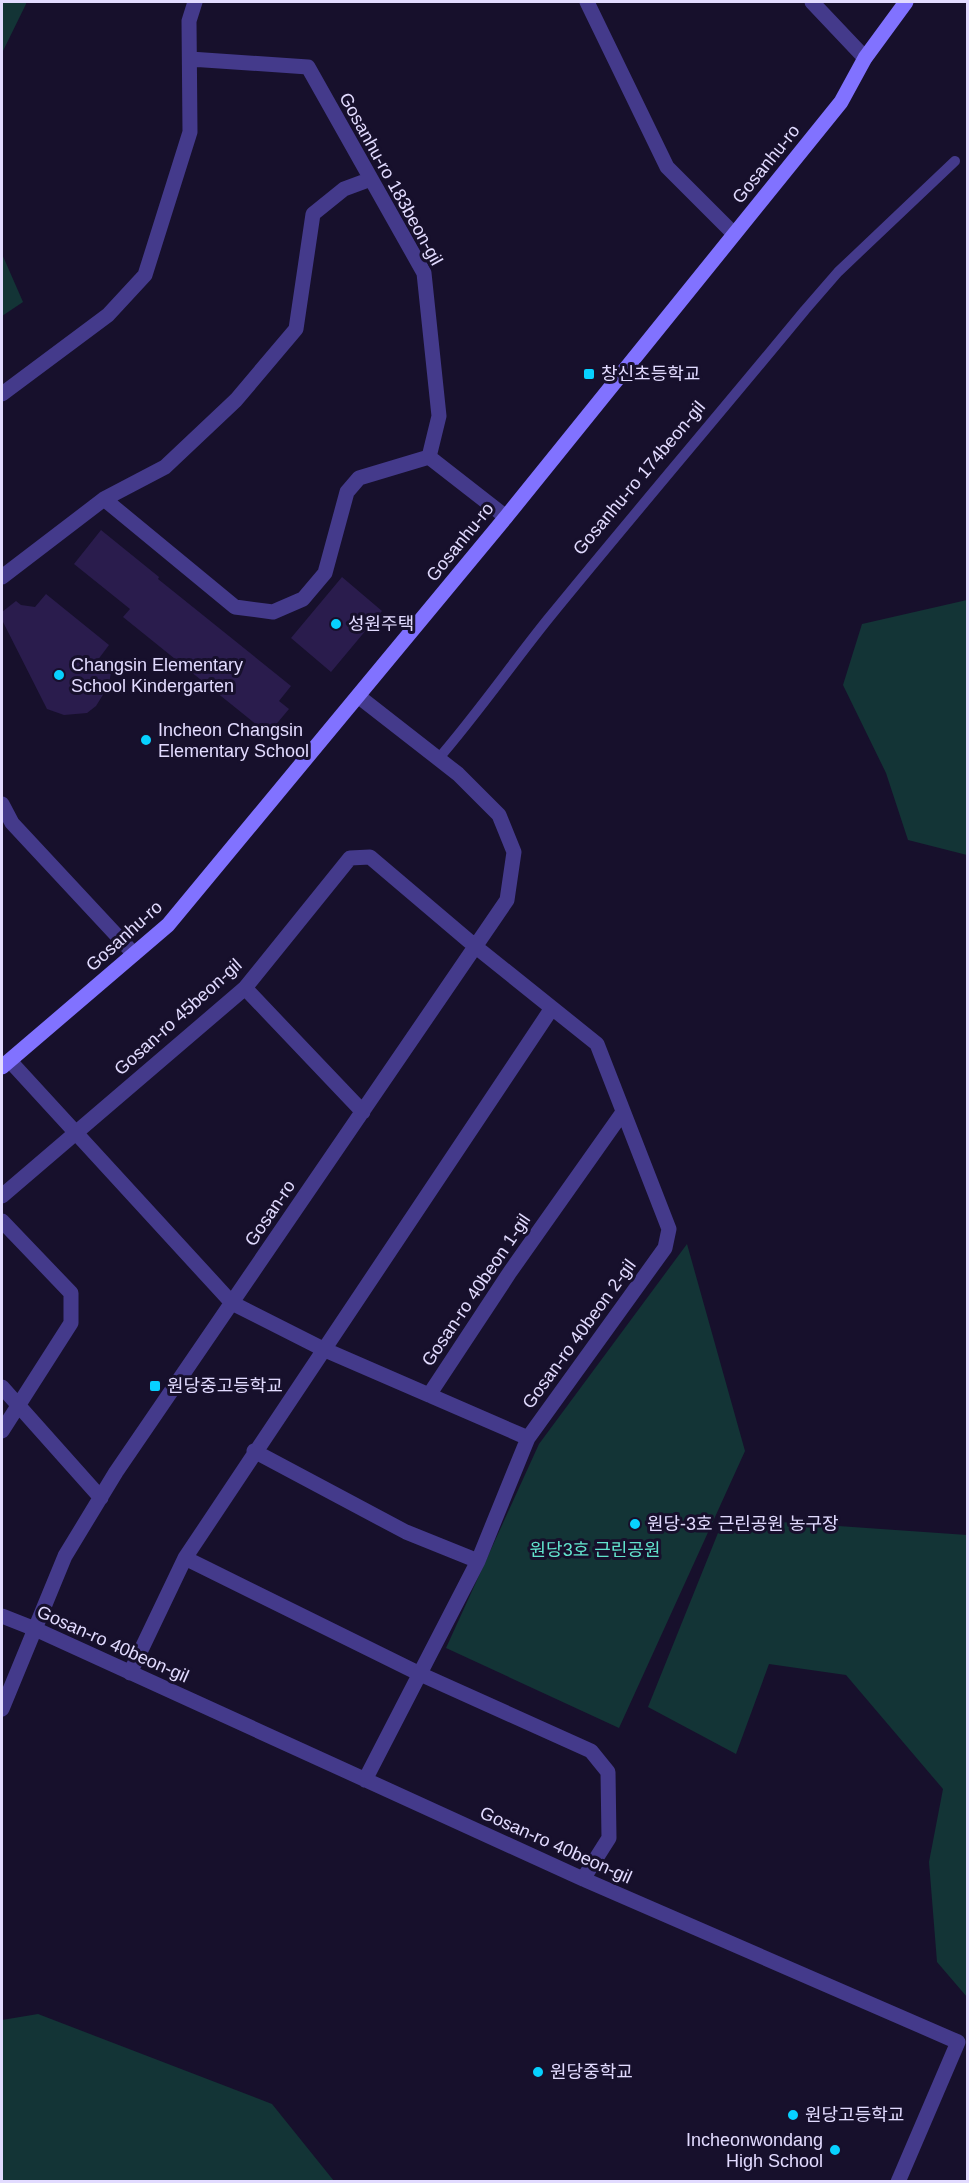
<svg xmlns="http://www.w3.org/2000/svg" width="969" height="2183" font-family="Arial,'Noto Sans KR',sans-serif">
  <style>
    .green { fill: #133436 }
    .building { fill: #2a1c4d }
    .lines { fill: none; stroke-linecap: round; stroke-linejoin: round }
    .service { stroke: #443a8b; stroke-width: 10 }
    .minor { stroke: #443a8b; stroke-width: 15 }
    .secondary { stroke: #8172ff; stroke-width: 15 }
    .poi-dot { fill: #07d1ff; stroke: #17102c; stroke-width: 2 }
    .labels { text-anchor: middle; stroke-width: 6; stroke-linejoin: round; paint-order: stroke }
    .street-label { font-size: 18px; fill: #e2dbff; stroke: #17102c }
    .poi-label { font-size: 18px; fill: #e2dbff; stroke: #17102c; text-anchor: start }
    .park-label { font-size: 18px; fill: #62e4ce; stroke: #17102c }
  </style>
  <rect width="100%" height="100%" fill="#17102c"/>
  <path class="green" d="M2,2H26V4L2,53Z
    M2,254L23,302L2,316Z
    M967,600H968L967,855L908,840L886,773L843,685L862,624Z
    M687,1244L745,1451L619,1728L446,1648L539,1444Z
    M724,1518L967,1535V1997L937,1962L929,1862L943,1789L846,1675L769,1664L736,1754L648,1707Z
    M38,2014L272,2104L334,2181H2V2020Z"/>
  <path class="building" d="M101,530L159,577L158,579L291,686L279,701L289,709L268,734L123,617L130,609L74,564Z
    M342,577L382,611L331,672L291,638Z
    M46,594L109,645L97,661L111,672L109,685L96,706L87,713L64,715L47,709L2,620V612L16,601L21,605L35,607Z"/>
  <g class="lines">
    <path class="service" d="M438,759C477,714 511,665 548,619C633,515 720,413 805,310L838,272L955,161"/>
    <path class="minor" d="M587,2L667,167L734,234
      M812,2L865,58
      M190,59L308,67L424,273L439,416L429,457L506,517
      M2,394L108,315L145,275L190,132L189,21L195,2
      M104,499L235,607L273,612L303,599L325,573L347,492L359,478L429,457
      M2,577L104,499L165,467L236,400L296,329L313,214L344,189L371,179
      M2,804L12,823L134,954
      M245,988L363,1112
      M10,1061L232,1303L323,1349L528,1438
      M2,1196L245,988L350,858L370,857L476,947L597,1044L669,1229L665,1248L528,1438L478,1561L365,1780
      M2,1221L71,1293V1323L2,1431
      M2,1387L101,1498
      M429,1395L510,1272L623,1112
      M254,1451L406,1532L478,1561
      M185,1558L420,1674L591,1751L608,1772L609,1838L583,1879
      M2,1616L35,1629L583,1879L958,2042L898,2182
      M130,1673L185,1558L552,1008
      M2,1709L65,1556L116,1472L507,900L514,852L499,815L458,774L358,696"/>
    <path class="secondary" d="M2,1067L168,925L506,517L841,102L865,58L906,2"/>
  </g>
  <g class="poi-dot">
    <rect x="583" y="368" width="12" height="12" rx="3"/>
    <circle cx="336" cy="624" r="6"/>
    <circle cx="59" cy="675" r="6"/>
    <circle cx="146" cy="740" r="6"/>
    <rect x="149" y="1380" width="12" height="12" rx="3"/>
    <circle cx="635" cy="1524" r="6"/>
    <circle cx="538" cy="2072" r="6"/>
    <circle cx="793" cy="2115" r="6"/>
    <circle cx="835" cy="2150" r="6"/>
  </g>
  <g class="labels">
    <g class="street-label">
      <text transform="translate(766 164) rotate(-51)" y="6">Gosanhu-ro</text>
      <text transform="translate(391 179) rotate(61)" y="6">Gosanhu-ro 183beon-gil</text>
      <text transform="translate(639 478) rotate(-50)" y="6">Gosanhu-ro 174beon-gil</text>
      <text transform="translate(460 542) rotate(-51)" y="6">Gosanhu-ro</text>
      <text transform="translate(124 936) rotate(-42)" y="6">Gosanhu-ro</text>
      <text transform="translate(178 1017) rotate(-42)" y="6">Gosan-ro 45beon-gil</text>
      <text transform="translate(270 1213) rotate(-56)" y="6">Gosan-ro</text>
      <text transform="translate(476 1290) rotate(-56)" y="6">Gosan-ro 40beon 1-gil</text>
      <text transform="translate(579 1334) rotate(-54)" y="6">Gosan-ro 40beon 2-gil</text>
      <text transform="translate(113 1644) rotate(24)" y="6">Gosan-ro 40beon-gil</text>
      <text transform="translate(556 1845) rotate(24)" y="6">Gosan-ro 40beon-gil</text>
    </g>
    <g class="poi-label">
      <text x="601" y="380">창신초등학교</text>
      <text x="348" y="630">성원주택</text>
      <text x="71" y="671">Changsin Elementary<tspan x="71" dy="21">School Kindergarten</tspan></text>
      <text x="158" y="736">Incheon Changsin<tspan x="158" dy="21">Elementary School</tspan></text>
      <text x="167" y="1392">원당중고등학교</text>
      <text x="647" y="1530">원당-3호 근린공원 농구장</text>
      <text x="550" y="2078">원당중학교</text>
      <text x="805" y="2121">원당고등학교</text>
      <text x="823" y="2146" text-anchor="end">Incheonwondang<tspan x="823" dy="21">High School</tspan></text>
    </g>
    <g class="park-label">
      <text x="595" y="1556">원당3호 근린공원</text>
    </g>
  </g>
  <rect width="969" height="2183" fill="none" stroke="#e2dbff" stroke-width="6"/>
</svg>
